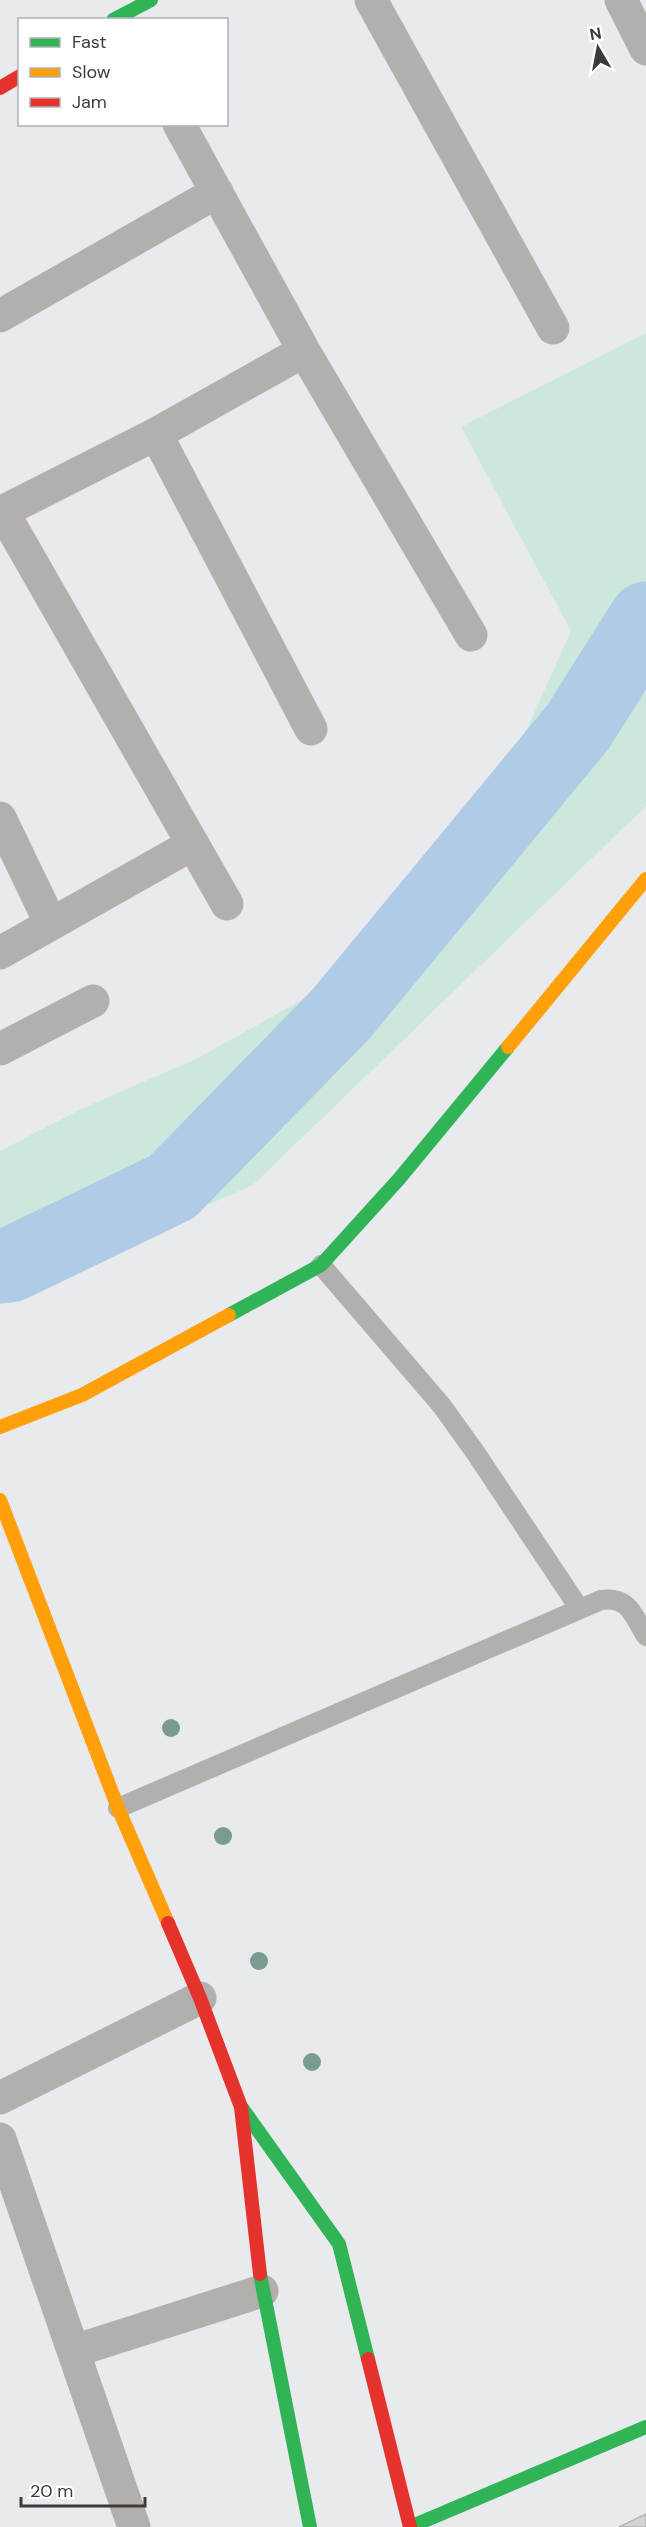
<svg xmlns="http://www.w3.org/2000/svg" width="646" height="2527" font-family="'DM Sans',sans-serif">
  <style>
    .green { fill: #cce8dc }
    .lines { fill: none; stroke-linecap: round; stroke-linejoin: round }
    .river { stroke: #b0cbe6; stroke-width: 75 }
    .building { fill: #d2d3d6; stroke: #b4b5b8; stroke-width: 1.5; filter: url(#shadow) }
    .lane { stroke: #b2afad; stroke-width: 20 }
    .street { stroke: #b2afad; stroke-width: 33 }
    .fast { stroke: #30b455; stroke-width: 14 }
    .slow { stroke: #ff9f0a; stroke-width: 14 }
    .jam { stroke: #e5322d; stroke-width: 14 }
    .tree { fill: #799c90 }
  </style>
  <defs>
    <filter id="shadow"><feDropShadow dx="5.5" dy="5.5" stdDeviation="0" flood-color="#0004"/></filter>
  </defs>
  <rect width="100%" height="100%" fill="#e9eaee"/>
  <path class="green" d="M646,333V806L253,1185L0,1295V1151L81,1109L196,1059L361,967L432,856L523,738L571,631L461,427Z"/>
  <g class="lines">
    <path class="river" d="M0,1266L10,1265L172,1187L341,1014L578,727L646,619"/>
  </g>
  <path class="building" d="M646,2514V2527H619Z"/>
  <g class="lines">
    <path class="lane" d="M321,1265L442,1406L475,1452L579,1608
      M118,1808L601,1600C629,1596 633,1615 646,1636"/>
    <path class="street" d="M371,0L553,328
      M621,0L646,49
      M179,124L304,351L471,635
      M0,316L217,192
      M156,434L311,729
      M3,512L227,904
      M0,513L156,434L304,351
      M0,818L51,924
      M0,953L193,844
      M0,1049L93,1001
      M0,2098L200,1998
      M0,2139L134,2527
      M74,2351L262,2291"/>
    <path class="fast" d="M113,20L151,0
      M229,1315L321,1265L399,1179L508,1047
      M242,2108L339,2244L368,2359
      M260,2274L310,2527
      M410,2527L646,2427"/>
    <path class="slow" d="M508,1047L646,879
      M0,1427L82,1395L229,1315
      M0,1500L118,1808L168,1923"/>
    <path class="jam" d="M0,88L20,76
      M168,1923L200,1998L241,2107L260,2274
      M368,2359L410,2527"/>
  </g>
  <g class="tree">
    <circle cx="171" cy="1728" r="9"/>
    <circle cx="223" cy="1836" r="9"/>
    <circle cx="259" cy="1961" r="9"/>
    <circle cx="312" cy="2062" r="9"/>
  </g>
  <rect x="18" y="18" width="210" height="108" fill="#ffffff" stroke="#b1b1b2" stroke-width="1.5"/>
  <rect x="30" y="38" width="30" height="9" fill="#30b455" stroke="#b1b1b2" stroke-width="1.5"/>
  <text x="72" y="48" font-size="18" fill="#3b3b3e">Fast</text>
  <rect x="30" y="68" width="30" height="9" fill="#ff9f0a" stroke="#b1b1b2" stroke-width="1.5"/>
  <text x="72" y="78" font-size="18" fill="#3b3b3e">Slow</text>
  <rect x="30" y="98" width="30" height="9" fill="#e5322d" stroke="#b1b1b2" stroke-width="1.5"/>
  <text x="72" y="108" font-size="18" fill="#3b3b3e">Jam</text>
  <g transform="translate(598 48) rotate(350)" stroke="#ffffff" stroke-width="4.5" paint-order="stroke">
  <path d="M0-4.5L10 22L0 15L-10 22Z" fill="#3b3b3e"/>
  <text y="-9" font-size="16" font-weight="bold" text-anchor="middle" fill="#3b3b3e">N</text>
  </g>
  <path d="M21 2497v9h124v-9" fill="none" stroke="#3b3b3e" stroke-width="3"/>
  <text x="30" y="2497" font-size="18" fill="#3b3b3e" stroke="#ffffff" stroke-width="4.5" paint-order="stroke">20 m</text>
</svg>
